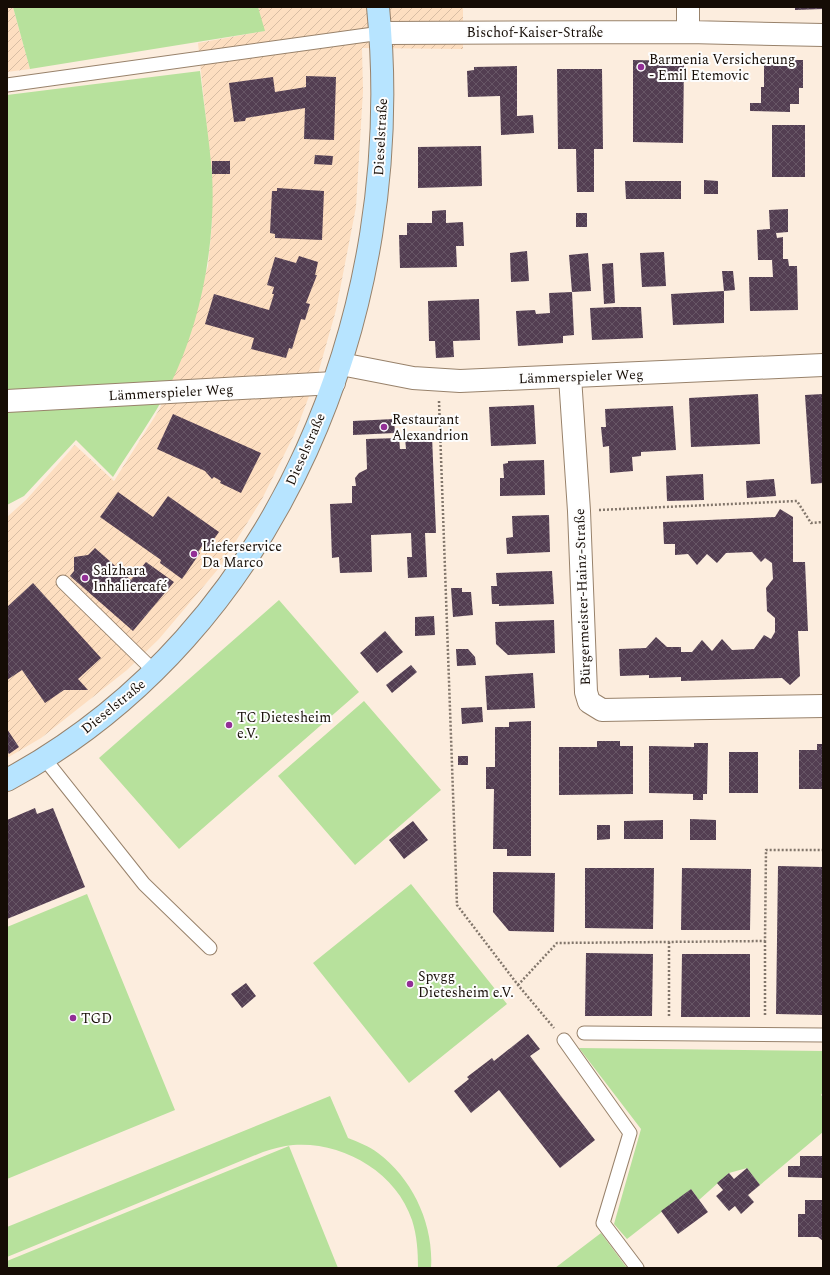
<svg xmlns="http://www.w3.org/2000/svg" width="830" height="1275" font-family="Spectral,serif">
  <style>
    .industrial { fill: url(#industrial-furrows) }
    .green { fill: #b7e19c }
    .building { fill: url(#building-cross-hatch) }
    .lines { fill: none; stroke-linecap: round; stroke-linejoin: round }
    .lane-casing { stroke: #98826b; stroke-width: 15 }
    .street-casing { stroke: #98826b; stroke-width: 24 }
    .secondary-casing { stroke: #98826b; stroke-width: 24 }
    .path { stroke: #82766b; stroke-width: 2.5; stroke-dasharray: 2 2; stroke-linecap: butt }
    .lane { stroke: #fff; stroke-width: 13 }
    .street { stroke: #fff; stroke-width: 22 }
    .secondary { stroke: #b7e4ff; stroke-width: 22 }
    .poi-dot { fill: #922f96; stroke: #fdfdfd; stroke-width: 1.5 }
    .labels { text-anchor: middle; stroke-width: 4; stroke-linejoin: round; paint-order: stroke }
    .street-label { font-size: 14px; fill: #150c05; stroke: #fdfdfd }
    .poi-label { font-size: 14px; fill: #150c05; stroke: #fdfdfd; text-anchor: start }
  </style>
  <defs>
    <pattern id="industrial-furrows" width="10" height="10" patternUnits="userSpaceOnUse"><rect width="10" height="10" fill="#fddec0"/><path d="M-1 1l2-2M0 10L10 0M9 11l2-2" fill="none" stroke="#d8bda4"/></pattern>
    <pattern id="building-cross-hatch" width="8" height="8" patternUnits="userSpaceOnUse"><rect width="8" height="8" fill="#533e52"/><path d="M0 0l8 8M0 8l8-8" fill="none" stroke="#675666"/></pattern>
  </defs>
  <rect width="100%" height="100%" fill="#fcedde"/>
  <path class="industrial" d="M7,7H13L30,69L7,72Z
    M258,7H463V49L362,48L363,91L356,207L336,310L319,370L295,433L262,499L219,568L159,639L127,670L41,738L7,758V517L26,500L75,445L114,481L159,410L169,388L208,266L212,223V177L198,43L264,31Z"/>
  <path class="green" d="M13,7H258L265,31L30,69Z
    M200,71C204,105 209,139 212,173C216,243 201,324 169,387C154,417 131,448 113,477L76,440L24,496L7,505V95Z
    M279,600L359,692L179,849L99,758Z
    M364,701L441,790L355,865L278,776Z
    M411,884L507,1004L409,1083L313,963Z
    M87,894L175,1110L7,1179V927Z
    M579,1048L823,1051V1092L821,1095L823,1097V1132L760,1185L747,1168L729,1173L699,1200L691,1189L627,1239L614,1224L641,1129Z
    M330,1096L348,1138C358,1142 369,1146 378,1153C413,1179 434,1225 431,1268H418C418,1251 417,1236 412,1220C396,1171 341,1141 293,1145C283,1146 272,1149 263,1152L7,1257V1227Z
    M289,1146L338,1268H7V1261Z
    M601,1233L627,1268H555Z"/>
  <path class="building" d="M795,7H823V9L795,10Z
    M633,60L684,61L683,143L633,142Z
    M770,60H803V88H799V104H790V112L750,111V103H761V87H764V63H770Z
    M517,66V116L533,115L534,133L501,135L500,96L468,97L467,71L474,70V67Z
    M557,69H602L603,149H594V192H577L576,149H558Z
    M306,76L336,77L334,140L304,139L305,108L246,118L245,121L234,122L229,83L273,77L275,92L306,87Z
    M772,125H805V177H772Z
    M481,146L482,186L418,188V147Z
    M315,155L333,156L332,165L314,164Z
    M212,161H230V174H212Z
    M704,180L718,181V194H704Z
    M625,181H681V199H626Z
    M277,188L324,191L322,240L275,238V234L270,233L272,191H277Z
    M788,209V232L776,233L777,238L783,237V259H788L789,266H797L798,310L750,311L749,277H773L772,260H758L757,230L770,229L769,210Z
    M446,210V223L463,222L464,246H456L457,267L400,268L399,235H407V223H432V211Z
    M576,213H587V227H576Z
    M527,251L529,281L511,282L510,253Z
    M664,252L666,286L642,287L640,253Z
    M588,253L591,291L572,292L569,255Z
    M299,256L318,262L315,275H317L306,303L310,304L305,320L301,319L292,349L289,348L286,358L251,349L254,338L205,324L214,294L269,310L274,294H272L274,287L267,285L275,257L296,263Z
    M613,263L615,303L604,304L602,264Z
    M722,271H733L735,290L724,291Z
    M724,291V323L673,325L671,294Z
    M572,292L574,335L563,336V343L518,346L516,311L535,310L536,314L550,313L549,293Z
    M479,299L480,340L453,341L454,357L436,358L435,341H429L428,301Z
    M616,307H641L643,338L592,340L590,308Z
    M758,394L760,444L691,447L689,398Z
    M823,394V483L811,484L805,395Z
    M534,405L536,444L491,446L489,407Z
    M673,406L676,450L641,452V456L632,457L633,471L610,473L609,446L603,447L601,427H606L605,409Z
    M173,414L261,453L241,493L220,483L221,481L214,477L212,479L205,471L157,449Z
    M394,419L395,433L353,435V421Z
    M432,436L436,533H425L427,577L408,578L407,557H412L411,533L371,535L372,572L340,573L339,557L332,558L330,504L352,503V486H356L355,478L359,473L367,469L366,439L399,438L400,449H406L405,438Z
    M544,460L545,495L500,496V478H504L503,464L508,463V461Z
    M703,474L704,500L667,501L666,476Z
    M774,479L776,496L747,498L746,481Z
    M118,492L153,517L168,496L219,532L207,549L202,546L198,552L200,553L182,579L160,563L161,560L100,517Z
    M780,509L793,517V562H805L808,631H798L800,676L790,685L782,678L681,681V677L649,678V675L620,676L619,649L646,648L656,637L667,647H681V652H692L702,640L712,651L722,639L732,650L754,649L764,635L771,639L775,632V618L767,611L766,588L773,579L772,563L765,558L761,562L752,552L726,553L717,563L707,554L697,565L688,554L675,555V544H664L663,522L775,517Z
    M549,515L550,552L507,554L506,538L513,537L512,516Z
    M95,548L131,580L146,562L174,582L133,631L70,576L74,571V557L88,555Z
    M552,571L554,604L499,606V604H492L491,586H497L496,573Z
    M33,583L101,658L78,679L88,690H64L45,703L22,670L7,680V607Z
    M451,588H462V592H471L473,615L453,617Z
    M434,616L435,635L415,636V617Z
    M554,620L555,653L508,655L496,644L495,622Z
    M385,631L403,652L377,673L360,653Z
    M456,649H468L475,657L476,665L457,666Z
    M411,665L417,672L392,693L386,685Z
    M533,673L535,708L487,710L485,676Z
    M482,707L483,722L462,724L461,708Z
    M531,721V856H507V849H493L494,789H486V767H495V727H509V722Z
    M7,729L19,747L9,754L7,751Z
    M597,741H620V746H633V794L559,795V747H597Z
    M694,743H708L707,794H703V800H693V794L649,793V746L694,747Z
    M817,744H823V789H799V750H817Z
    M729,752H758V793H729Z
    M458,756H468V765H458Z
    M35,808L37,814L53,808L85,887L7,919V820Z
    M690,819L716,820V840H690Z
    M663,820V839H624V821Z
    M413,821L428,840L404,859L389,840Z
    M597,825H610V839L597,840Z
    M778,866L823,867V1015L776,1014Z
    M585,868H654L653,929L585,928Z
    M682,868L751,869L750,930H681Z
    M493,872L555,873L554,932L509,931L493,912Z
    M586,953L653,954L652,1016H585Z
    M682,954H750V1017H681Z
    M246,983L256,996L242,1008L231,994Z
    M528,1034L540,1049L530,1056L595,1140L560,1168L499,1090L471,1113L454,1091L469,1079L467,1077L492,1058L494,1061Z
    M800,1156H823V1178L788,1177V1166H800Z
    M747,1168L760,1185L748,1195L754,1202L741,1214L735,1206L729,1211L716,1196L723,1190L717,1183L729,1173L734,1179Z
    M691,1189L708,1212L678,1234L661,1211Z
    M805,1200H823V1241L818,1237H798V1214H805Z"/>
  <g class="lines">
    <g class="lane-casing">
      <path id="lane" d="M7,85L381,33
        M63,582L154,671
        M44,758L144,884L210,948
        M584,1033L823,1035
        M564,1040L630,1133L603,1223L637,1268"/>
    </g>
    <g class="street-casing">
      <path id="street" d="M688,7V32
        M381,33L688,32L823,35
        M341,364L413,378L460,381L823,365
        M570,377L579,511L586,692L589,702L602,710L823,706
        M7,401L334,383"/>
    </g>
    <g class="secondary-casing">
      <path id="secondary" d="M7,780C281,632 408,307 378,7"/>
    </g>
    <path class="path" d="M439,401L457,905L518,985L554,1028
      M599,510L797,501L811,523L823,522
      M765,941V1017
      M669,942V1017
      M518,985L557,943L765,941L766,850H823"/>
    <use href="#lane" class="lane"/>
    <use href="#street" class="street"/>
    <use href="#secondary" class="secondary"/>
  </g>
  <g class="poi-dot">
    <circle cx="641" cy="67" r="4"/>
    <circle cx="384" cy="427" r="4"/>
    <circle cx="194" cy="554" r="4"/>
    <circle cx="85" cy="578" r="4"/>
    <circle cx="229" cy="725" r="4"/>
    <circle cx="410" cy="984" r="4"/>
    <circle cx="73" cy="1018" r="4"/>
  </g>
  <g class="labels">
    <g class="street-label">
      <text x="535" y="37">Bischof-Kaiser-Straße</text>
      <text transform="translate(380 137) rotate(-87)" y="5">Dieselstraße</text>
      <text transform="translate(581 376) rotate(-2)" y="5">Lämmerspieler Weg</text>
      <text transform="translate(171 392) rotate(-3)" y="5">Lämmerspieler Weg</text>
      <text transform="translate(305 449) rotate(-66)" y="5">Dieselstraße</text>
      <text transform="translate(582 597) rotate(-92)" y="5">Bürgermeister-Hainz-Straße</text>
      <text transform="translate(113 706) rotate(-39)" y="5">Dieselstraße</text>
    </g>
    <g class="poi-label">
      <text x="649" y="64">Barmenia Versicherung<tspan x="649" dy="16">- Emil Etemovic</tspan></text>
      <text x="392" y="424">Restaurant<tspan x="392" dy="16">Alexandrion</tspan></text>
      <text x="202" y="551">Lieferservice<tspan x="202" dy="16">Da Marco</tspan></text>
      <text x="93" y="575">Salzhara<tspan x="93" dy="16">Inhaliercafé</tspan></text>
      <text x="237" y="722">TC Dietesheim<tspan x="237" dy="16">e.V.</tspan></text>
      <text x="418" y="981">Spvgg<tspan x="418" dy="16">Dietesheim e.V.</tspan></text>
      <text x="81" y="1023">TGD</text>
    </g>
  </g>
  <rect width="830" height="1275" fill="none" stroke="#150c05" stroke-width="16"/>
</svg>
